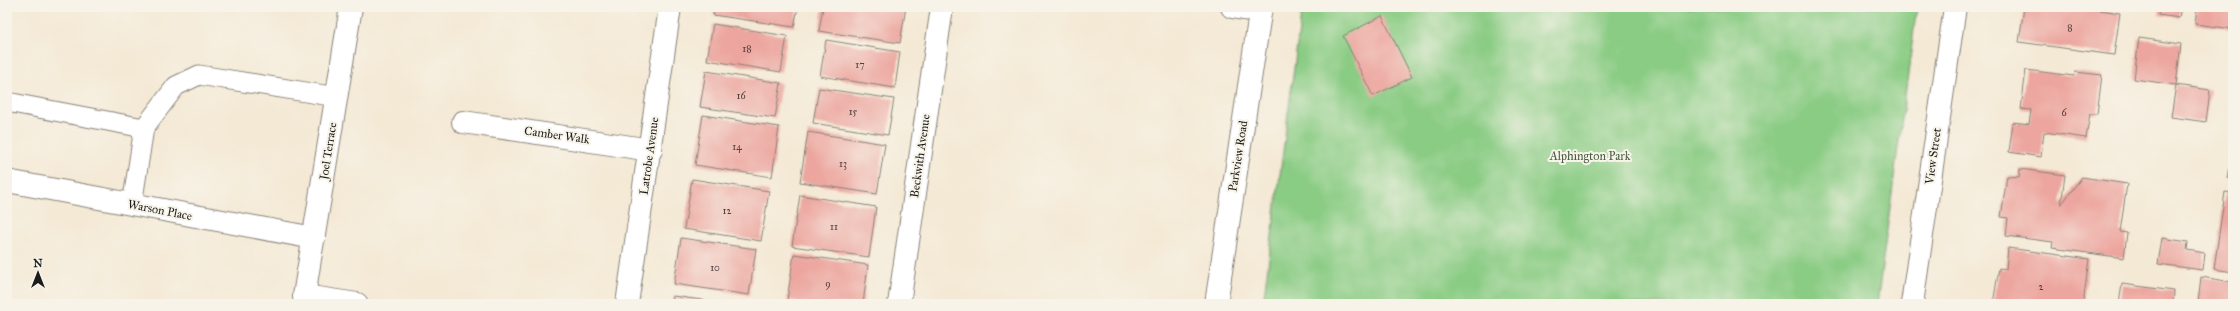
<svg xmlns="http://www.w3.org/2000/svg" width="2240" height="311" font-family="'IM FELL Great Primer',serif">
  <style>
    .green { fill: #8acc84; stroke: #537450 }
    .building { fill: #eca69f }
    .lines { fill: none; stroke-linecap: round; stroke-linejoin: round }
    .service-casing { stroke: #888278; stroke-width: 21 }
    .pedestrian-casing { stroke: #888278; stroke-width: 24 }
    .minor-casing { stroke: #888278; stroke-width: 24 }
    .service { stroke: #fff; stroke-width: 19 }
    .pedestrian { stroke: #fff; stroke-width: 22 }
    .minor { stroke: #fff; stroke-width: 22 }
    .labels { text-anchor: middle; stroke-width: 4; stroke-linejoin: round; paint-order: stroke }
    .number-label { font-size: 10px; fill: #503e3d }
    .street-label { font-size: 12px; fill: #1c1c1c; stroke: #f7f3e8 }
    .park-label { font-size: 12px; fill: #425a40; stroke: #f7f3e8 }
  </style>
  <rect width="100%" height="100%" fill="#f7f3e8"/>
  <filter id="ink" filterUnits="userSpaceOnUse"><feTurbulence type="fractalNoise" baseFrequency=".025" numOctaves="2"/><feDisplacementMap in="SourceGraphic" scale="8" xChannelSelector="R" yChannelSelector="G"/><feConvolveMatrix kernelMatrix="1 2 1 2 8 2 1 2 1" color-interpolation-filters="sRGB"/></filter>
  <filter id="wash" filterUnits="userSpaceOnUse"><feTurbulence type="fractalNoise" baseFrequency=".012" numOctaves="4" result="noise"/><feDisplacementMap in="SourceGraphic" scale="16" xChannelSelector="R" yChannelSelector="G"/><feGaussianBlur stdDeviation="0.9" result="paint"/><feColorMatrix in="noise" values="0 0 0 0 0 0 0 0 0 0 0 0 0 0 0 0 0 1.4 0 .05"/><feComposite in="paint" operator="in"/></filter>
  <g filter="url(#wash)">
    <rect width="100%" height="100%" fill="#f4e9d5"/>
    <path class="green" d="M1302,7H1917L1877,304H1263Z"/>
    <g id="blocks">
      <path class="building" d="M715,7H798L794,27L713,15Z
        M823,7H906L900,43L819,31Z
        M2024,7H2100V10L2120,13L2114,55L2019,42Z
        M2159,7H2181L2179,18L2158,15Z
        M2197,7H2233V29L2195,24Z
        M1382,16L1412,77L1373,96L1343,36Z
        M713,24L787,36L781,72L707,60Z
        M2139,38L2181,44L2176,85L2134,79Z
        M826,40L900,52L895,88L820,76Z
        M2026,70L2074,76L2075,72L2102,75L2097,114H2090L2086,138L2044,132L2041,157L2009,152L2013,122L2029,124L2031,110L2021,109Z
        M706,71L781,83L775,118L700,107Z
        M2176,85L2210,90L2206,122L2171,117Z
        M819,88L894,99L888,135L813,123Z
        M703,115L779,127L772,177L695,165Z
        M808,132L885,144L877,194L800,182Z
        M2232,152H2233V180L2228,179Z
        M2020,169L2065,175L2061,205L2082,177L2127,184L2120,232L2127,233L2124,258L2052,248L2053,242L2006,236L2008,218L2001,217L2007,176L2019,177Z
        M692,179L769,191L761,241L684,229Z
        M2225,192L2233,193V272L2214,269Z
        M800,195L876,207L869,257L792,246Z
        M681,238L756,249L749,295L674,284Z
        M2162,238L2188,242L2187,250L2205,253L2203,270L2158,264Z
        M2008,248L2089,259L2083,304H1993L1999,268L2006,269Z
        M794,254L868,265L863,304H813L787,300Z
        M2201,277L2233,282V304L2198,302Z
        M2122,284L2174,291L2173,304H2119Z
        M673,296L723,303V304H672Z"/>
    </g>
  </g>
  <g filter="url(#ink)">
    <use href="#blocks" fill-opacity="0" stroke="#888278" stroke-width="1"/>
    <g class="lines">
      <g class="service-casing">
        <path id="service" d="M7,102L144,128L132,205
          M144,128L176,86L199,75L337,97"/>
      </g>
      <g class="pedestrian-casing">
        <path id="pedestrian" d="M463,122L651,150
          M304,296L357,304"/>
      </g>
      <g class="minor-casing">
        <path id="minor" d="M1232,7L1260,12
          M7,181L314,238
          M304,296L351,7
          M627,304L670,7
          M899,304L942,7
          M1216,304L1261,7
          M1912,304L1955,7"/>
      </g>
      <use href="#service" class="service"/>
      <use href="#pedestrian" class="pedestrian"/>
      <use href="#minor" class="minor"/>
    </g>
  </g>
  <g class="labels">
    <g class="number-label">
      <text x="2070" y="31">8</text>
      <text x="747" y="52">18</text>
      <text x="860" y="68">17</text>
      <text x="741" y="99">16</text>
      <text x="853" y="115">15</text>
      <text x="2064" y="116">6</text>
      <text x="737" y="150">14</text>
      <text x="843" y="167">13</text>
      <text x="727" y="214">12</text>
      <text x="834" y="230">11</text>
      <text x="715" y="271">10</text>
      <text x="828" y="287">9</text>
      <text x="2041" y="290">2</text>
    </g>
    <g class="street-label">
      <text transform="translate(557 135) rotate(8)" y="4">Camber Walk</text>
      <text transform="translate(328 151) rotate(-81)" y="4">Joel Terrace</text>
      <text transform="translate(649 156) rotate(-82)" y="4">Latrobe Avenue</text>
      <text transform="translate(920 156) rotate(-82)" y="4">Beckwith Avenue</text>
      <text transform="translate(1238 156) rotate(-81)" y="4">Parkview Road</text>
      <text transform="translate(1933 156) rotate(-82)" y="4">View Street</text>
      <text transform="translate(160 210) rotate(11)" y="4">Warson Place</text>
    </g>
    <g class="park-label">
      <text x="1590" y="160">Alphington Park</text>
    </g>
  </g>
  <rect width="2240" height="311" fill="none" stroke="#f7f3e8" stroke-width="24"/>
  <g transform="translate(38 273)" stroke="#f7f3e8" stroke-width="3" paint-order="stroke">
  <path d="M0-3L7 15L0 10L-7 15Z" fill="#1c1c1c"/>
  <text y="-6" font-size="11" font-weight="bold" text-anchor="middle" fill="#1c1c1c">N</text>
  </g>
</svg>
